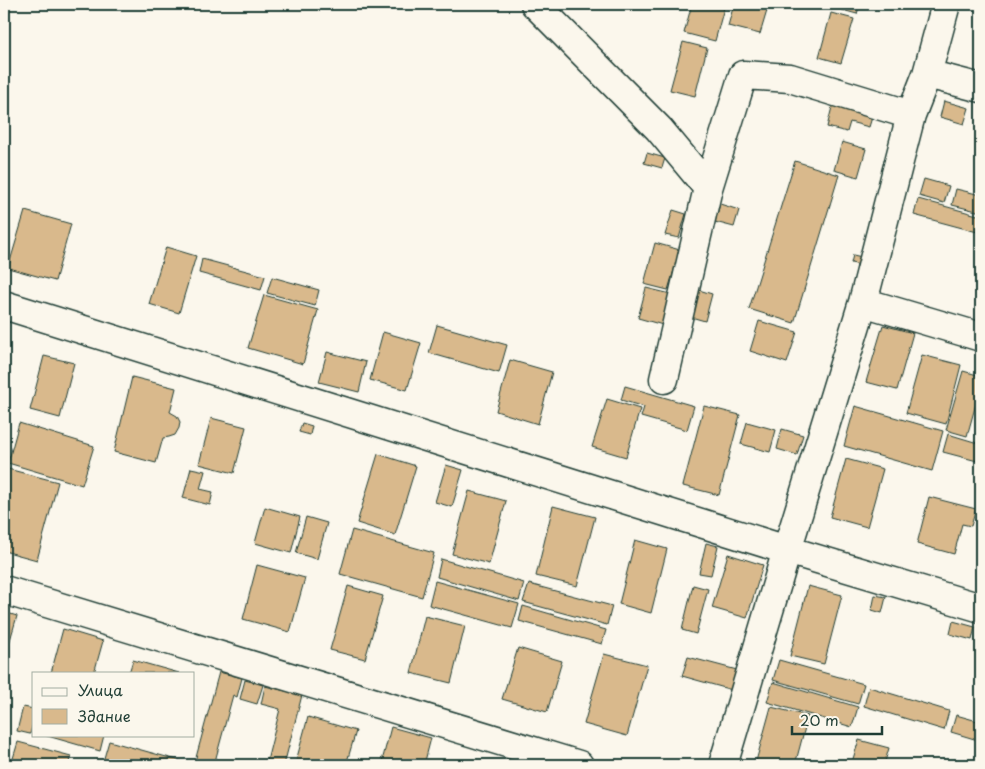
<svg xmlns="http://www.w3.org/2000/svg" width="985" height="769" font-family="'Playpen Sans',sans-serif">
  <style>
    .building { fill: #d9b98c; stroke: #1f3d34 }
    .lines { fill: none; stroke-linecap: round; stroke-linejoin: round }
    .street-casing { stroke: #1f3d34; stroke-width: 31 }
    .street { stroke: #fbf7ec; stroke-width: 28 }
  </style>
  <rect width="100%" height="100%" fill="#fbf7ec"/>
  <filter id="ink" filterUnits="userSpaceOnUse"><feTurbulence type="fractalNoise" baseFrequency=".02" numOctaves="2"/><feDisplacementMap in="SourceGraphic" scale="10" xChannelSelector="R" yChannelSelector="G"/><feConvolveMatrix kernelMatrix="1 2 1 2 8 2 1 2 1" color-interpolation-filters="sRGB"/></filter>
  <g filter="url(#ink)">
    <path class="building" d="M692,4H725L715,41L684,33Z
      M734,4H769L760,34L728,26Z
      M836,4H860L857,14L835,8Z
      M831,13L854,19L841,63L819,57Z
      M683,42L707,48L695,96L670,90Z
      M944,101L969,108L964,124L940,117Z
      M833,103L873,114L869,127L850,122L847,132L827,127Z
      M842,142L866,149L858,177L834,170Z
      M647,153L665,158L662,168L644,163Z
      M795,161L839,175L794,323L749,309Z
      M924,179L949,186L944,203L919,196Z
      M956,189L981,195V212L952,205Z
      M918,199L981,216V233L914,215Z
      M720,204L739,210L734,227L715,222Z
      M673,210L686,214L679,238L665,235Z
      M25,211L71,224L55,281L8,268Z
      M655,243L680,250L668,290L644,284Z
      M166,247L196,256L179,313L149,304Z
      M853,255L862,257L860,265L851,263Z
      M202,259L265,276L261,290L199,273Z
      M272,277L319,290L315,306L267,293Z
      M646,288L671,294L663,325L638,318Z
      M699,290L712,294L705,321L691,317Z
      M264,295L318,310L303,364L248,348Z
      M759,321L797,332L787,363L750,351Z
      M437,325L507,345L499,373L429,353Z
      M883,325L913,333L897,390L866,382Z
      M383,332L421,343L407,390L370,380Z
      M327,352L366,362L359,392L319,382Z
      M922,355L961,365L946,424L906,413Z
      M44,356L74,363L60,418L30,410Z
      M510,360L552,372L538,424L496,411Z
      M963,371L981,376V386L967,436L946,430Z
      M132,377L176,388L170,412L177,416L180,422L179,428L175,435L169,437L163,438L156,463L114,452Z
      M625,386L694,406L687,430L641,417L644,407L621,400Z
      M607,399L640,409L626,457L592,447Z
      M704,406L740,415L719,495L683,486Z
      M855,406L943,431L932,471L844,446Z
      M211,418L246,427L234,473L199,464Z
      M747,422L776,430L770,452L741,444Z
      M19,423L94,446L82,485L8,463Z
      M302,423L312,426L310,435L299,432Z
      M782,429L803,435L797,455L777,449Z
      M948,434L981,444V462L943,452Z
      M378,454L416,466L395,535L357,523Z
      M846,459L883,469L867,527L830,517Z
      M446,465L463,470L452,507L435,502Z
      M4,468L58,482L37,560L4,551Z
      M191,468L205,471L200,489L213,492L210,505L183,498Z
      M469,491L506,501L489,564L452,554Z
      M929,497L976,509L971,526L962,524L954,554L917,544Z
      M553,506L595,517L577,586L536,576Z
      M265,507L300,517L291,553L255,543Z
      M306,517L327,523L317,559L296,553Z
      M352,530L434,553L422,597L340,574Z
      M635,540L667,549L651,613L619,604Z
      M706,543L718,546L711,575L699,573Z
      M728,554L763,565L747,618L712,608Z
      M441,559L524,583L519,601L437,577Z
      M257,565L305,578L290,632L243,619Z
      M435,581L519,604L512,628L429,605Z
      M529,584L612,606L607,625L523,602Z
      M693,585L708,589L696,634L682,630Z
      M348,586L383,596L365,659L330,650Z
      M808,586L842,595L824,664L790,656Z
      M875,595L886,597L882,613L872,610Z
      M523,606L606,630L602,644L519,621Z
      M4,612L17,616L4,661Z
      M425,616L465,626L451,683L411,673Z
      M953,621L975,627L972,640L950,634Z
      M63,629L103,641L94,673H51Z
      M518,648L562,661L547,712L502,699Z
      M604,654L647,665L627,736L584,724Z
      M688,657L737,670L732,690L682,676Z
      M133,660L179,673H129Z
      M779,660L864,684L858,704L773,680Z
      M219,672L242,678L237,697L233,695L214,765H216H194Z
      M245,680L263,685L257,704L240,699Z
      M773,682L858,707L852,727L767,702Z
      M265,686L302,695L284,765H266L280,709L261,704Z
      M869,687L949,711L944,730L864,706Z
      M23,707L34,709V720L30,734L17,731Z
      M771,707L808,716L795,765H755Z
      M956,715L981,722V741L951,732Z
      M308,717L356,731L346,765H295Z
      M391,727L431,738L424,765H381Z
      M44,735H104L100,751Z
      M859,740L889,748L884,765H851Z
      M109,741L188,763L187,765H102Z
      M18,742L71,756L68,765H11Z"/>
    <g class="lines">
      <g class="street-casing">
        <path id="street" d="M535,4L659,129L708,188L743,75L790,78L911,115
          M927,74L981,88
          M863,302L981,337
          M4,305L787,550L981,608
          M664,379L708,188
          M4,590L579,765
          M723,765L787,550L863,302L911,115L927,74L946,4"/>
      </g>
      <use href="#street" class="street"/>
    </g>
  </g>
  <rect width="985" height="769" fill="none" stroke="#fbf7ec" stroke-width="20"/>
  <rect x="10" y="10" width="965" height="749" fill="none" stroke="#1f3d34" stroke-width="2" filter="url(#ink)"/>
  <rect x="32" y="672" width="162" height="65" fill="#fbf7ec" stroke="#a3ada2"/>
  <rect x="42" y="688" width="25" height="8" fill="#fbf7ec" stroke="#a3ada2"/>
  <text x="78" y="696" font-size="15" fill="#1f3d34">Улица</text>
  <rect x="42" y="709" width="25" height="15" fill="#d9b98c" stroke="#a3ada2"/>
  <text x="78" y="722" font-size="15" fill="#1f3d34">Здание</text>
  <path d="M792 726v8h90v-8" fill="none" stroke="#1f3d34" stroke-width="2.5"/>
  <text x="800" y="726" font-size="15" fill="#1f3d34" stroke="#fbf7ec" stroke-width="4" paint-order="stroke">20 m</text>
</svg>
